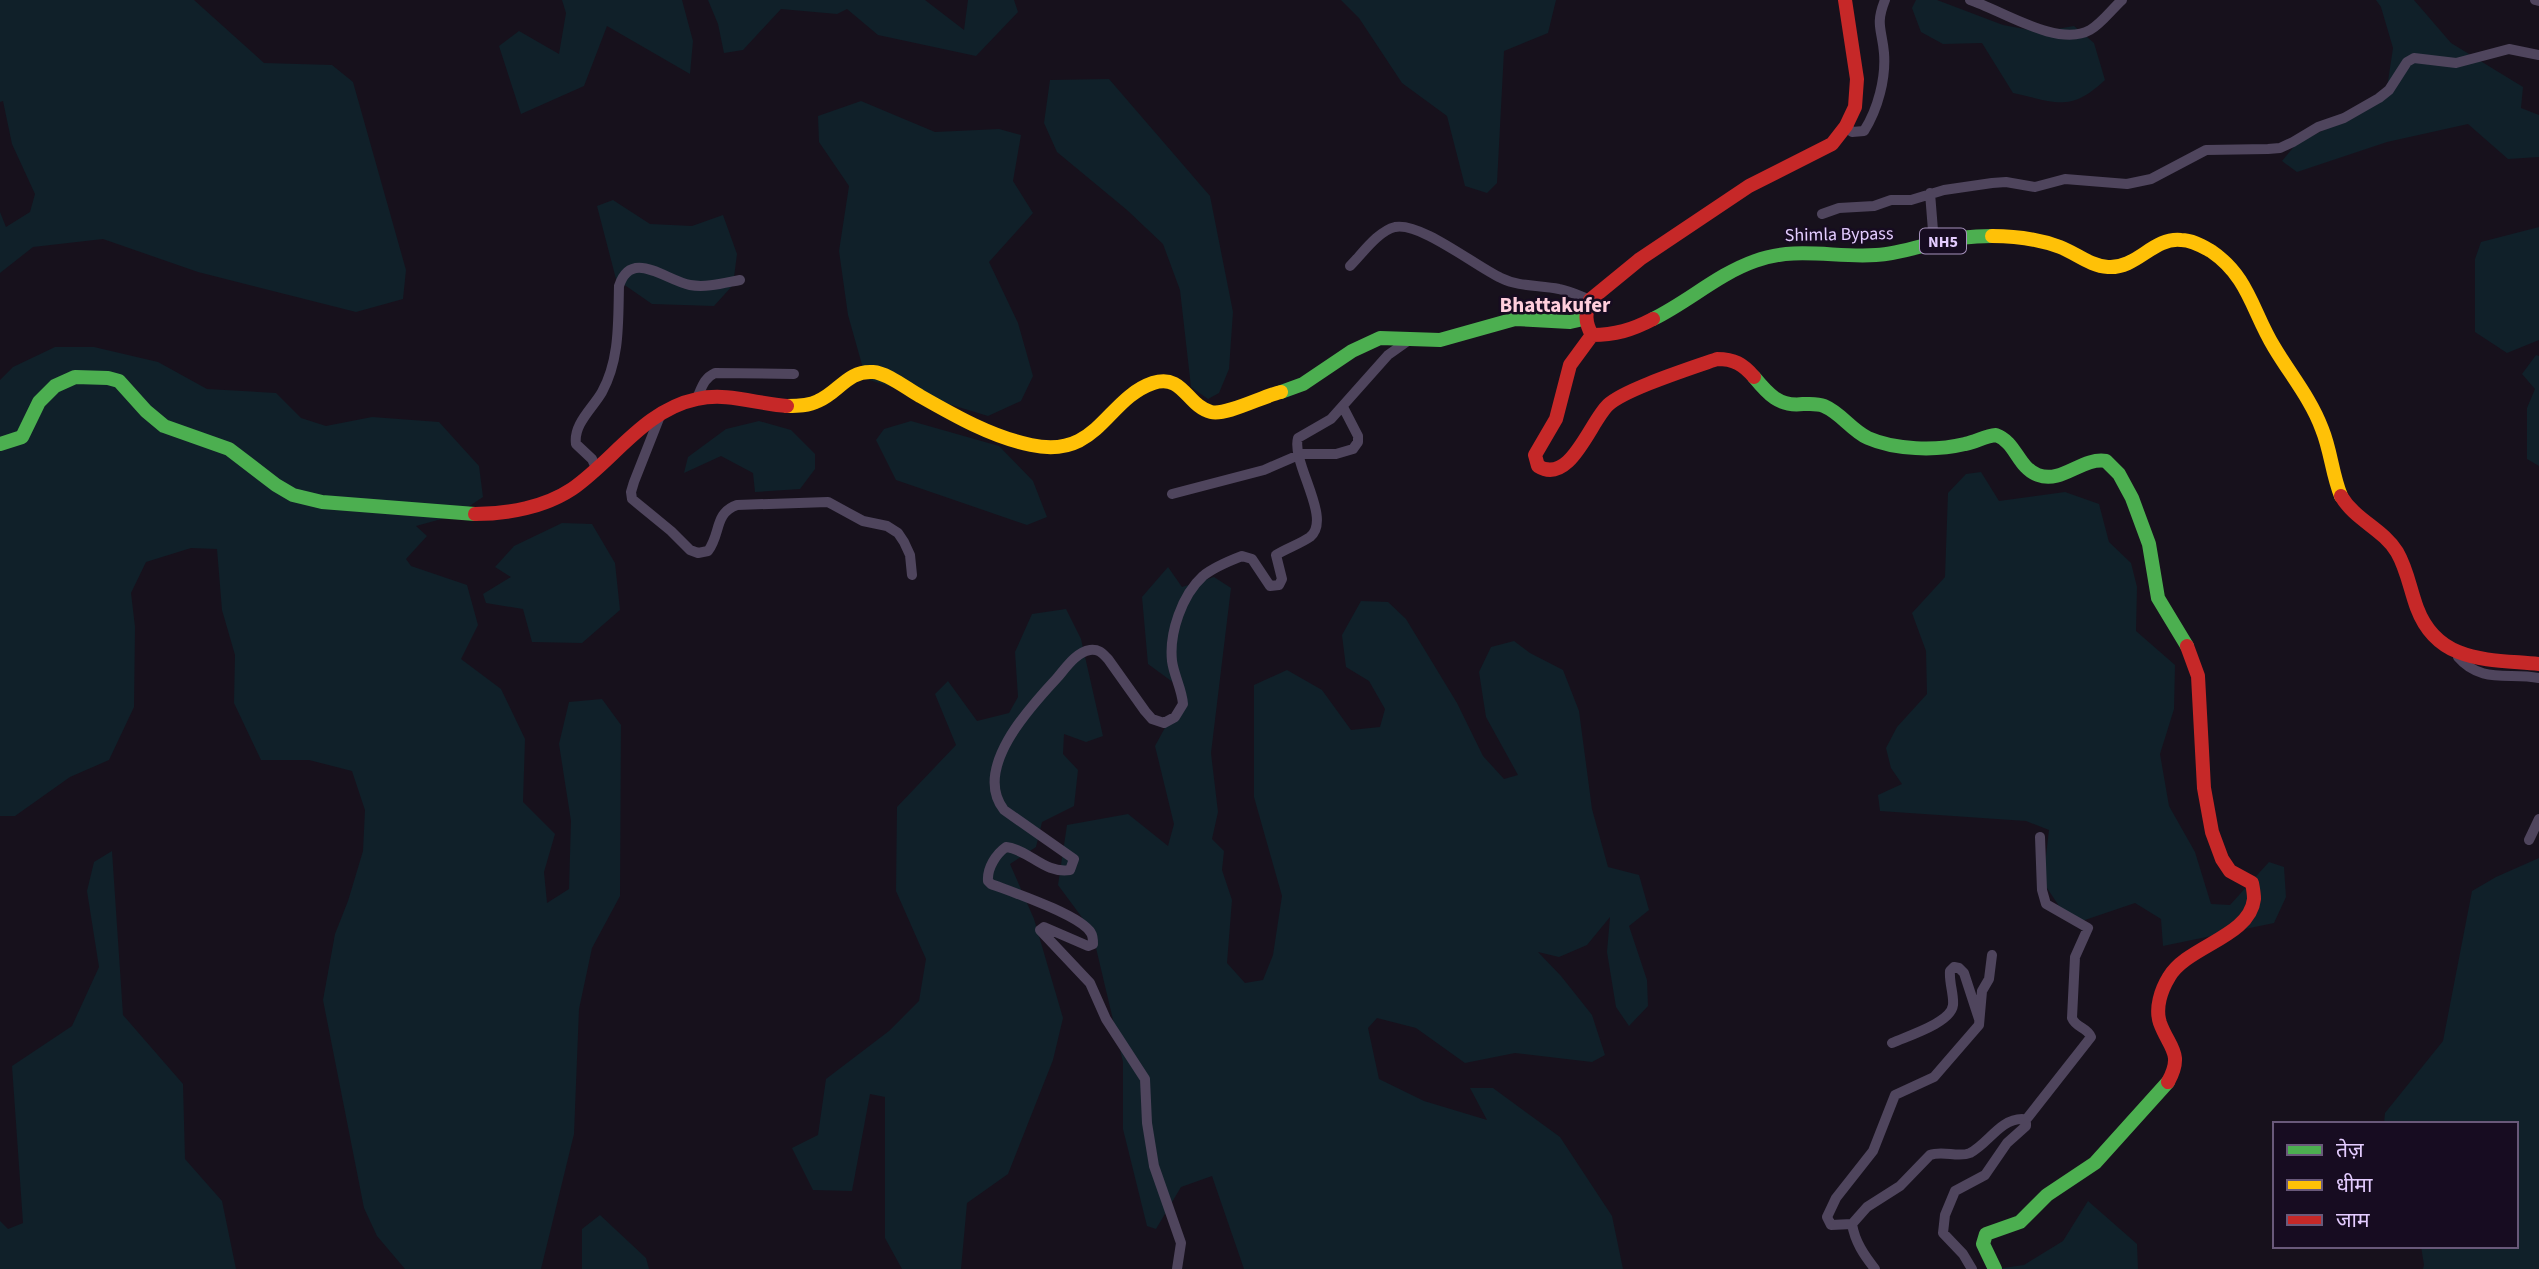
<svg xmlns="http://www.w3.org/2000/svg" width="2539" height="1269" font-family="'Source Sans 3','Noto Sans Devanagari',sans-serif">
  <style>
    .green { fill: #102029 }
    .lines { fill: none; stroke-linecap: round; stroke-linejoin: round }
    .street { stroke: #4f455d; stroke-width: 10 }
    .fast { stroke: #4caf50; stroke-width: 14 }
    .slow { stroke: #ffc107; stroke-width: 14 }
    .jam { stroke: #c62828; stroke-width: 14 }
    .labels { text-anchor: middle; stroke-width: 5; stroke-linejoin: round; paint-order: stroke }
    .shield { fill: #170c21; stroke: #a692bc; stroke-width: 2 }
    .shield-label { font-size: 16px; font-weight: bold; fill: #e4ccff }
    .street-label { font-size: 18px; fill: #e4ccff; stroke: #170c21 }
    .quarter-label { font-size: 21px; font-weight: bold; fill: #ffcedc; stroke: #170c21 }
  </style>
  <rect width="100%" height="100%" fill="#17111c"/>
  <path class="green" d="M0,0H194L264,63L332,65L353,82L406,270L403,299L356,312L198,272L103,239L33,247L0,273V212L6,227L30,212L35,194L12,144L3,101L0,102Z
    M562,0H682L693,41L690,74L607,26L584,86L521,114L499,46L519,31L559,54L566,13Z
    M708,0H925L964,30L968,0H1014L1018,12L976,56L878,35L847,9L837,14L781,9L743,50L724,53L718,24Z
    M1341,0H1556L1548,33L1504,51L1497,183L1487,193L1465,186L1447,116L1402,83L1359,18Z
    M1916,0H1937L2003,25L2040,32L2074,26L2094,43L2105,80C2070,113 2056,102 2013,93L1982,43L1943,44L1921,32L1912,8Z
    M2376,0H2414L2451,43L2523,87L2521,108L2539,115V157L2508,159L2468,124L2387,142L2297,172L2282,161L2296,144L2362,111L2387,88L2393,48L2381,7Z
    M1109,79L1210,196L1233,312L1229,369L1219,393L1208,399L1191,387L1180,290L1163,244L1127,210L1057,152L1044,123L1050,80Z
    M861,101L935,132L999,129L1021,135L1013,181L1033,213L989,262L1018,323L1033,376L1021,401L988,416L866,379L848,315L839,251L849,186L819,142L818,116Z
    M613,200L650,224L692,226L723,215L737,254L733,285L714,306L652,304L616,279L597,206Z
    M2539,227V340L2507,353L2475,332V259L2481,242Z
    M55,347H94L158,362L207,389L276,393L301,418L326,426L372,417L439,422L479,466L483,497L456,515L416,526L427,536L406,559L411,566L467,585L478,625L461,659L501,689L525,739L523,802L555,834L544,872L547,903L569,889L571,821L559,744L569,702L602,699L621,725L620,896L592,948L579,1009L574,1134L541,1269H405L377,1236L364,1208L323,1000L335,934L348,901L363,851L365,810L352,771L309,760H261L234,703L235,655L222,610L217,549L191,548L146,562L131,593L135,627L134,707L109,760L70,777L15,816H0V380L13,367Z
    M2536,355L2539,356V466L2527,459V408L2535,389L2522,374Z
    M759,421L791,430L815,454V469L800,489L755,492L753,473L721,456L684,473L688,457L726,429Z
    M911,421L999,446L1033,481L1047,517L1027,525L896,480L876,440L884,429Z
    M1981,472L1999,501L2065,492L2099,504L2109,542L2131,563L2137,587L2136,631L2175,665L2174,709L2160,754L2169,806L2195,852L2211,904L2230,905L2269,862L2284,867L2286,897L2274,923L2163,946L2161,919L2135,903L2082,921L2063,912L2043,882L2049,830L2026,821L1880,811L1878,795L1902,784L1891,768L1886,748L1897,727L1927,694L1926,651L1912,613L1945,577L1948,493L1966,474Z
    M562,523L592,524L615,563L620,610L582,643L532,642L523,609L486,603L483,594L511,577L495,567L514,546Z
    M1168,567L1182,587L1214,577L1231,588L1211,753L1218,812L1212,839L1224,851L1222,870L1232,900L1227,963L1245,983L1263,980L1273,955L1282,896L1254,797V685L1287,670L1322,690L1351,730L1380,727L1385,709L1369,681L1346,667L1342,635L1361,601L1388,602L1406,619L1457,703L1483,756L1504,779L1518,775L1486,717L1479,672L1491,647L1514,641L1530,653L1563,670L1579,711L1592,809L1608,867L1639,875L1649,910L1629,926L1647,980L1648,1006L1629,1026L1616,1007L1607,952L1610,917L1587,945L1559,957L1538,952L1561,976L1592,1015L1605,1055L1592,1062L1515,1053L1465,1063L1416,1028L1377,1018L1368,1028L1379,1079L1424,1101L1487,1120L1470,1088H1493L1560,1137L1612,1216L1623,1269H1244L1212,1176L1181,1187L1156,1229L1147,1226L1123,1129V1062L1092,931L1058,885L1067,825L1128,814L1168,846L1174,824L1155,746L1185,691L1148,664L1142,597Z
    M1066,609L1081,639L1103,736L1086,742L1064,734L1063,754L1078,770L1074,806L1042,822L1036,847L1010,864L1034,919L1063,1018L1053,1060L1008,1174L967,1203L961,1269H902L885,1238V1097L870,1094L852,1191L813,1190L792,1148L818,1135L826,1079L889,1031L919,1001L926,959L896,891L897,807L956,745L935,694L948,681L977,721L1009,713L1018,697L1015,652L1032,614Z
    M112,851L123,1015L183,1084L185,1159L222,1201L236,1269H0V1221L8,1229L23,1223L12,1066L72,1026L99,967L87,891L94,862Z
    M2539,858V1269H2423L2424,1265L2421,1246H2516V1124H2384L2385,1113L2443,1041L2472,891L2496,877Z
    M2088,1201L2137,1244L2138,1269H1996L2024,1265L2063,1241Z
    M600,1215L646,1258L649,1269H582V1229Z"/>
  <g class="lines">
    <path class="street" d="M1970,0C2001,10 2058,48 2090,30C2101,24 2112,9 2122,0
      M2535,0L2539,1
      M1846,126L1852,132L1864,131C1878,109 1886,78 1884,53C1882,29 1875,25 1885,0
      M1930,193L1934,243
      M1822,214L1839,208L1874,206L1891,200H1911L1944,190L1992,183L2006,182L2035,187L2065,179L2127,184L2151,179L2206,150L2268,149L2280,148L2293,142L2318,127L2344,118L2379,98L2389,90L2407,62L2414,58L2456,63L2509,49L2539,55
      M1350,266C1362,254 1378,231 1395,227C1421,222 1475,266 1501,278C1519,287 1540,285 1559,289C1570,291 1580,296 1590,300
      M697,398C702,387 704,378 715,373L794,374
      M660,416L634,482L631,492L632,499L671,531L690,550L698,553L708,551C721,534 714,513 737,505L828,502L863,521L887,526L898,533L904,542L910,555L912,575
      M596,468L592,459L576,444C573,424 593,408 602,392C620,359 618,322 619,286C631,248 665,280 690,285C706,288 724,283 740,280
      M1172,494L1264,470L1301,454H1336L1353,449L1358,442V436L1343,407
      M2458,657C2481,684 2509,672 2539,678
      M2529,840L2539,819
      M1892,1043C1907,1036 1951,1023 1953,1005C1954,994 1949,983 1950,971L1954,967L1959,968L1964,973L1979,1019
      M2025,1121L2091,1037C2087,1027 2076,1028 2072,1018L2075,957L2088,928L2046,904L2042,890L2040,837
      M1852,1224L1831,1225L1827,1217L1836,1198L1873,1151L1895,1095L1934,1077L1979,1025L1982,991L1989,979L1992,955
      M1177,1269L1181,1243L1154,1166L1147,1123L1145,1079L1106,1019L1090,983L1040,930L1044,927L1088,946L1093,944C1093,940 1093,936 1091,933C1081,915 1012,892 991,884L988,881C987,868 996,854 1006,847C1030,850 1044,874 1070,870L1074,859L1004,810C972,769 1030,707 1057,678C1065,669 1076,652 1090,650C1099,649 1102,653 1108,659L1145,711L1152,719L1164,723L1175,717L1183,704C1182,689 1174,676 1172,661C1169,633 1182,595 1203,576C1214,567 1229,561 1242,556L1252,559L1270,586L1279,585L1282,579L1276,555C1287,548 1300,544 1310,537C1333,519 1291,463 1298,438L1331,419L1388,355L1412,338
      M1875,1269C1864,1255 1855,1242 1852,1224L1867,1207L1900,1186L1930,1155C1943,1150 1958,1158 1970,1153C1988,1144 2000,1119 2022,1119L2026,1123V1126L2007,1143L1985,1175L1955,1191L1945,1215L1943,1233L1963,1254L1972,1269"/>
    <path class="fast" d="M1653,319C1688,302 1718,274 1755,261C1795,246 1835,258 1876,255C1896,254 1914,248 1934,243C1953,238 1972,236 1992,236
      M1754,377C1768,394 1779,407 1803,404C1810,404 1817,403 1824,406C1841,413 1851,430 1868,438C1895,450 1936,451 1965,444C1976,442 1985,436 1996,435C2016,442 2018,468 2038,475C2062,484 2082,457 2106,461L2119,474L2132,498L2149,544L2158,598L2187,646
      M1281,392L1303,384L1352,351L1380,338L1440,340L1515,319L1570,322L1579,320L1586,310
      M0,444L22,437L39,402L55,386L75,377L108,378L119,381L146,411L164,426L229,449L276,485L293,495L322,502L475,514
      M1995,1269L1983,1244L1986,1234L2020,1222L2047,1195L2095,1163L2168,1082"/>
    <path class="slow" d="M1992,236C2014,236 2038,239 2060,247C2076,253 2090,266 2108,267C2137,269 2153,237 2181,240C2192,240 2202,246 2211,251C2249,277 2252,311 2274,347C2290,374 2311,399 2322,429C2331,451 2332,474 2341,496
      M787,406C797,406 809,406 818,401C838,393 848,370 873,372C888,373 907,389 920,396C955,416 992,437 1031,445C1098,460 1106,399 1153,383C1183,373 1187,406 1211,412C1226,416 1263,396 1281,392"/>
    <path class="jam" d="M1653,319C1632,330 1615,335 1592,335C1585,323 1585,313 1590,300L1640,259L1749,186L1832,144L1846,126L1855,107L1857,79L1845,0
      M1592,335L1570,365L1556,419L1535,455L1538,466C1570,486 1590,422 1608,405C1625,389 1692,368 1717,359C1734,359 1743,364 1754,377
      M2341,496C2355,520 2383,529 2397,552C2407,569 2410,589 2417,608C2438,664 2489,659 2539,664
      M475,514C508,514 545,507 572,489C614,460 644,410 697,399C727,392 757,404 787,406
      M2168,1082C2184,1053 2169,1048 2160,1023C2155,1008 2161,990 2169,977C2187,946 2250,937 2254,899C2254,894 2253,888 2252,883L2230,871L2222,859L2212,832L2204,788L2198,676L2187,646"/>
  </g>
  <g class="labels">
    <rect class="shield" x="1920" y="228.5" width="46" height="25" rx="5"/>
    <g class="shield-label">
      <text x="1943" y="247">NH5</text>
    </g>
    <g class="street-label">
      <text transform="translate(1839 234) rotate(-1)" y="6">Shimla Bypass</text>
    </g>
    <g class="quarter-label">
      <text x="1555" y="312">Bhattakufer</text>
    </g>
  </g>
  <rect x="2273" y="1122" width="245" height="126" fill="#170c21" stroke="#69597a" stroke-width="2"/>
  <rect x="2287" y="1145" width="35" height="10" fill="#4caf50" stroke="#69597a" stroke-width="2"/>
  <text x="2336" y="1157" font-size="21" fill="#e4ccff">तेज़</text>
  <rect x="2287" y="1180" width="35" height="10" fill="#ffc107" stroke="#69597a" stroke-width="2"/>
  <text x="2336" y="1192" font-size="21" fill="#e4ccff">धीमा</text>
  <rect x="2287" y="1215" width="35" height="10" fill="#c62828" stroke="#69597a" stroke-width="2"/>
  <text x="2336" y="1227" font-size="21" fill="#e4ccff">जाम</text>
</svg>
